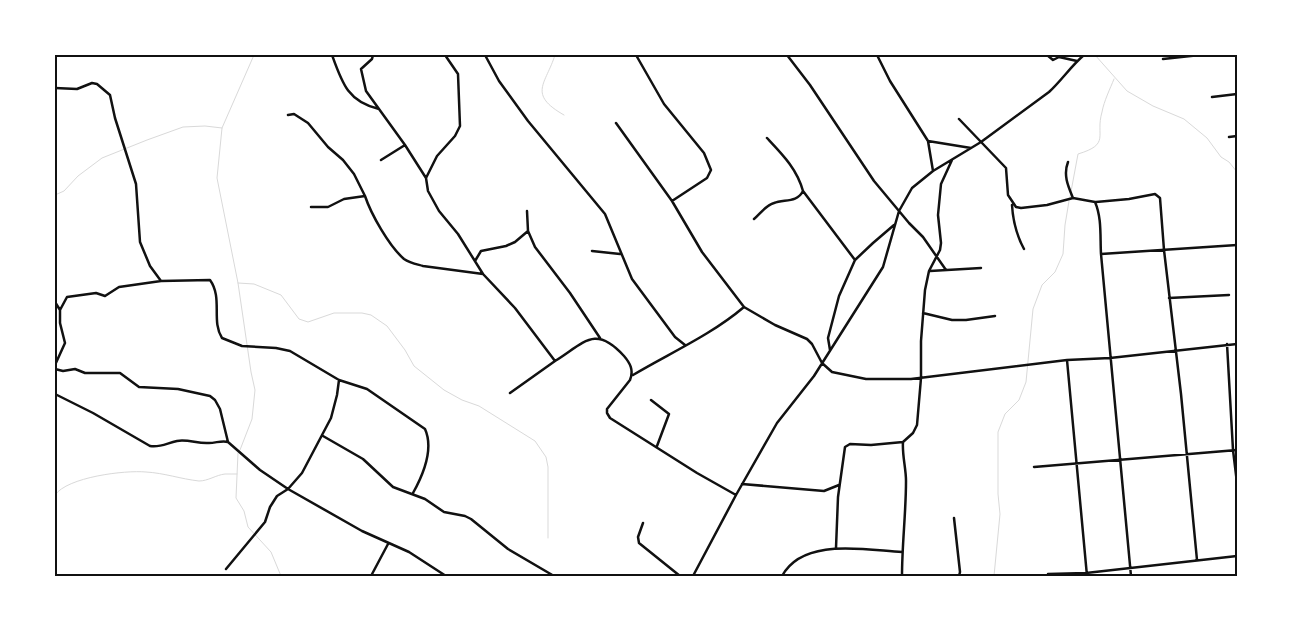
<svg xmlns="http://www.w3.org/2000/svg" width="1292" height="631" font-family="Montserrat,sans-serif">
  <style>
    .lines { fill: none; stroke-linecap: round; stroke-linejoin: round }
    .stream { stroke: #d9d9d9; stroke-width: 1 }
    .minor { stroke: #111; stroke-width: 2.5 }
    .neatline { fill: none; stroke: #111; stroke-width: 2 }
  </style>
  <rect width="100%" height="100%" fill="#fff"/>
  <g class="lines">
    <path class="stream" d="M555,55C546,84 527,94 564,115
      M1095,55L1127,91L1153,106L1184,119L1207,138L1221,157L1229,162L1237,172
      M55,195L64,191L78,176L102,158L147,140L183,127L205,126L222,128
      M1070,197L1078,154C1111,144 1095,136 1102,112C1104,101 1110,89 1114,79
      M238,283L254,284L281,295L299,319L308,322L334,313H362L371,315L387,326L405,350L414,366L444,390L462,400L479,406L535,441L546,457L548,467V538
      M240,450L252,419L255,390L251,372L238,283L217,178L222,128L254,55
      M238,453L236,498L244,511L248,527L271,552L281,576
      M55,495C67,477 125,470 146,472C164,473 181,479 199,481C208,481 216,475 225,474C229,474 233,474 237,474
      M994,576L1000,514L998,494V432L1005,414L1019,400L1026,382L1033,309L1042,285L1055,272L1063,254L1065,225L1069,201"/>
    <path class="minor" d="M332,55C342,83 348,102 379,109
      M373,55L372,59L361,69L366,91L405,145L426,178
      M445,55L458,74L460,126L455,136L437,156L426,178L428,191L439,211L458,234L483,274L515,308L555,361L510,393
      M485,55L499,81L528,121L605,214L632,279L675,337L685,345
      M636,55L664,104L704,153L711,170L707,178L672,201
      M787,55L810,85L874,181L909,223L923,237L946,270
      M877,55L890,81L928,141L971,148
      M1047,55L1053,60L1059,57L1077,61
      M1163,59L1200,55
      M55,88L77,89L92,83L97,84L110,95L115,118L136,184L140,242L150,266L161,281L210,280C223,298 211,321 222,338L242,346L276,348L290,351L339,380L367,389L425,429C434,449 423,475 413,493
      M1212,97L1237,94
      M288,115L294,114L308,123L328,147L343,160L354,174L365,196
      M959,119L1006,168L1008,195L1016,207L1021,208L1047,205L1073,198L1095,202C1102,218 1100,237 1101,254L1131,576
      M616,123L672,201L702,252L744,307L775,325L807,339L812,344L822,363L832,372L866,379H911L1067,360
      M1229,137L1237,136
      M767,138C783,155 797,169 803,191L855,260
      M928,141L933,171
      M381,160L405,145
      M1068,162C1063,175 1068,186 1073,198
      M1096,202L1129,199L1155,194L1160,198L1164,250L1181,394L1197,560
      M1012,205C1013,222 1016,234 1024,249
      M311,207H328L344,199L365,196C371,214 389,246 404,259C410,263 416,264 423,266L483,274
      M527,211L528,231L535,247L570,293L600,338
      M754,219C760,214 766,205 774,203C784,199 797,203 803,191
      M592,251L620,254
      M1101,254L1237,245
      M475,261L481,251L506,246L515,242L528,231
      M930,271L981,268
      M1169,298L1229,295
      M55,302L60,310V323L65,343L55,365
      M60,310L67,297L96,293L105,296L119,287L161,281
      M923,313L952,320H966L995,316
      M1227,344L1233,450L1237,483
      M830,350L828,338L839,296L855,260L873,243L894,225
      M555,361C584,343 595,324 624,356C630,363 634,370 630,380L607,409V413L610,418L697,473L736,495
      M55,369L63,371L75,369L85,373H120L139,387L178,389L210,396L215,400L220,409L228,442L260,470L288,489L362,531L409,552L446,576
      M633,375C670,353 711,335 744,307
      M55,394L93,413L150,446C160,448 167,443 177,441C188,439 198,444 209,443C216,443 222,440 228,442
      M651,400L669,414L657,446
      M323,436L363,459L393,487L425,499L444,512L465,516L471,519L508,549L554,576
      M1034,467L1237,450
      M742,484L824,491L839,485
      M954,518L960,572L959,576
      M643,523L638,537L639,543L680,576
      M836,548L838,497L845,447L850,444L871,445L903,442
      M226,569L265,522L270,507L277,496L288,489L302,473L331,418L337,395L339,380
      M371,576L388,544
      M693,576L736,495L777,423L814,376L883,267L899,211L912,188L933,171L981,142L1049,92C1062,80 1071,66 1084,55
      M782,576C803,537 865,550 902,552
      M902,576C902,544 906,513 906,481C906,468 902,455 903,442L913,433L917,425L921,378V341L925,290L929,271L940,250L941,243L938,215L941,184L952,160
      M1048,576V574L1086,573L1237,556
      M1087,576L1067,360L1110,358L1237,344"/>
  </g>
  <rect width="1292" height="631" fill="none" stroke="#ffffff" stroke-width="112"/>
  <rect x="56" y="56" width="1180" height="519" class="neatline"/>
</svg>
